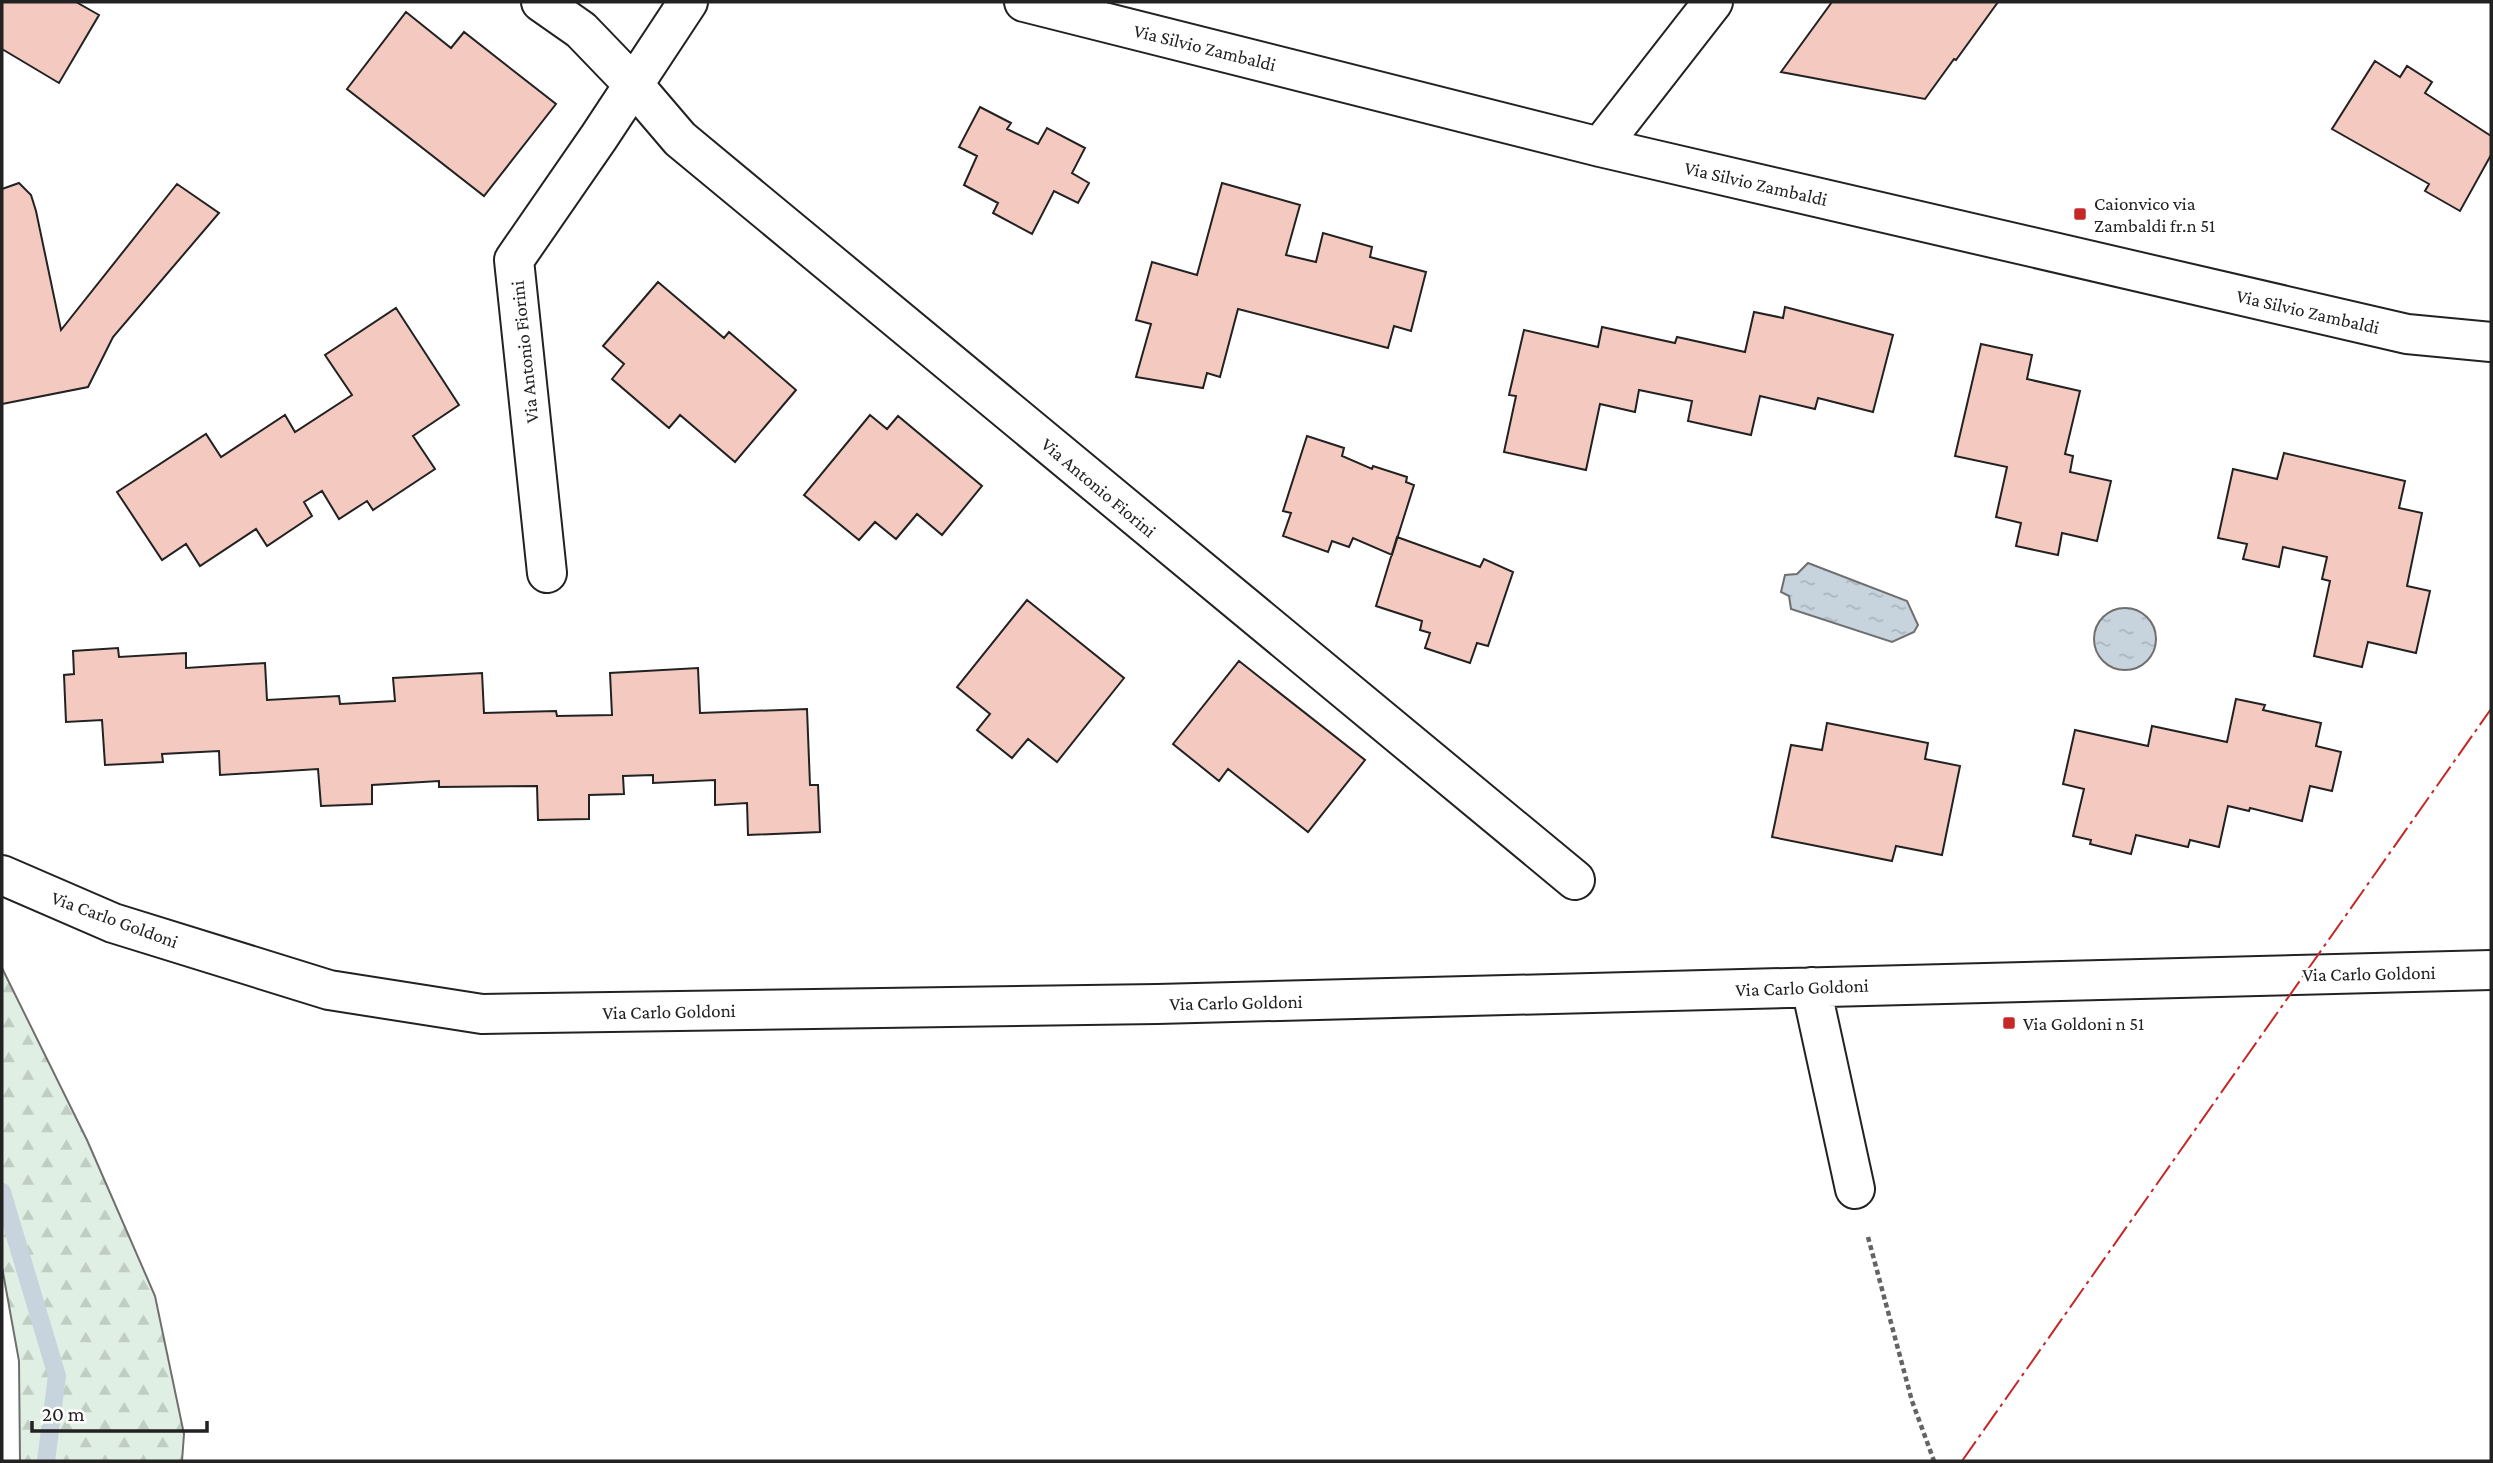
<svg xmlns="http://www.w3.org/2000/svg" width="2493" height="1463" font-family="'Crimson Pro',serif">
  <style>
    .forest { fill: url(#forest-firs); stroke: #6f6f6f; stroke-width: 2 }
    .water { fill: url(#water-ripples); stroke: #6f6f6f; stroke-width: 2 }
    .lines { fill: none; stroke-linecap: round; stroke-linejoin: round }
    .stream { stroke: #c7d3dd; stroke-width: 18 }
    .building { fill: #f3c9c0; stroke: #222; stroke-width: 2 }
    .minor-casing { stroke: #222; stroke-width: 42 }
    .path { stroke: #646464; stroke-width: 4.5; stroke-dasharray: 5 3.5; stroke-linecap: butt }
    .minor { stroke: #fff; stroke-width: 38 }
    .power { stroke: #c62828; stroke-width: 2; stroke-dasharray: 24 5 3.5 5; stroke-linecap: butt }
    .poi-dot { fill: #c62828; stroke: #fff; stroke-width: 2.5 }
    .labels { text-anchor: middle; stroke-width: 5; stroke-linejoin: round; paint-order: stroke }
    .street-label { font-size: 19px; fill: #222; stroke: #fff }
    .poi-label { font-size: 19px; fill: #222; stroke: #fff; text-anchor: start }
  </style>
  <defs>
    <pattern id="forest-firs" width="22" height="20" patternUnits="userSpaceOnUse" patternTransform="scale(1.75)"><rect width="22" height="20" fill="#e0efe3"/><path d="M5 1l3.5 6h-7zM16 11l3.5 6h-7z" fill="#c0cdc2"/></pattern>
    <pattern id="water-ripples" width="26" height="14" patternUnits="userSpaceOnUse" patternTransform="scale(1.75)"><rect width="26" height="14" fill="#c7d3dd"/><path d="M2 4q2-2 4 0t4 0M15 11q2-2 4 0t4 0" fill="none" stroke="#abb5bd"/></pattern>
  </defs>
  <rect width="100%" height="100%" fill="#fff"/>
  <path class="forest" d="M2,968L87,1140L155,1296L184,1434L182,1461H20L19,1361L2,1267Z"/>
  <path class="water" d="M1808,563L1907,601L1918,625L1914,632L1892,642L1791,609L1789,596L1781,592L1785,575L1797,574Z
    M2094 639a31 31 0 1 1 62 0a31 31 0 1 1-62 0Z"/>
  <g class="lines">
    <path class="stream" d="M2,1192L57,1376L46,1461"/>
  </g>
  <path class="building" d="M2,2H76L99,15L59,83L2,49Z
    M1832,2H1998L1956,60L1954,59L1925,99L1781,72Z
    M406,12L451,48L464,32L556,104L484,196L347,89Z
    M2375,61L2400,77L2407,66L2432,82L2425,93L2491,136V155L2460,211L2425,191L2429,184L2332,129Z
    M980,107L1011,123L1007,129L1038,144L1047,128L1085,148L1072,173L1089,183L1078,203L1054,191L1032,234L993,213L998,203L964,185L977,156L959,147Z
    M19,183L31,195L36,211L61,330L177,184L219,213L113,337L88,387L2,404V189Z
    M1222,183L1300,205L1286,255L1316,262L1323,233L1372,247L1370,257L1426,272L1411,331L1394,326L1388,348L1238,309L1220,377L1207,373L1203,388L1136,377L1151,324L1136,320L1152,262L1197,275Z
    M658,282L724,338L729,332L796,390L735,462L680,415L669,428L612,379L624,364L603,346Z
    M1785,307L1893,335L1873,412L1818,398L1815,409L1760,396L1751,435L1688,421L1692,401L1639,390L1635,412L1600,404L1586,470L1504,452L1516,396L1509,395L1524,330L1598,347L1602,327L1675,343L1677,337L1745,352L1754,312L1783,318Z
    M396,308L459,405L413,436L435,469L373,510L367,501L339,519L322,491L304,502L312,516L267,546L256,529L200,566L186,544L162,560L117,492L206,434L221,457L285,415L295,432L352,395L325,355Z
    M1981,344L2032,355L2027,379L2080,391L2065,454L2073,456L2070,472L2111,481L2097,541L2062,533L2058,555L2016,546L2021,523L1996,517L2007,467L1955,456Z
    M870,415L887,429L898,416L982,486L942,535L917,514L896,539L875,522L859,540L804,495Z
    M1307,436L1344,448L1342,456L1372,469L1373,466L1407,477L1406,482L1414,485L1392,555L1353,538L1349,547L1332,541L1328,552L1283,536L1291,513L1283,511Z
    M2284,453L2405,481L2399,508L2422,513L2407,586L2430,591L2416,653L2368,642L2362,667L2314,656L2330,581L2322,579L2327,557L2283,547L2279,567L2243,559L2247,544L2218,538L2233,469L2277,479Z
    M1397,537L1480,567L1484,559L1513,572L1488,646L1477,643L1470,663L1425,648L1430,633L1420,630L1422,621L1376,606Z
    M1027,600L1124,678L1057,762L1028,739L1012,758L977,730L990,714L957,687Z
    M118,648L119,657L186,653V668L265,663L267,700L339,696L340,704L395,701L393,678L482,673L484,713L556,711L557,716L612,715L610,673L698,668L700,713L807,709L810,785H818L820,832L748,835L747,803L715,805V780L653,783V775L623,776L624,794L589,795V819L538,820L537,786L439,787V781L372,785V804L321,806L318,769L220,775L219,751L162,754L163,762L105,765L102,720L66,722L64,675L74,674L73,651Z
    M1239,661L1365,760L1308,832L1228,769L1219,781L1173,744Z
    M2236,699L2265,705L2263,710L2321,723L2316,746L2341,752L2332,791L2310,786L2302,821L2250,808L2249,811L2228,806L2219,847L2190,840L2188,847L2136,835L2131,854L2090,844L2091,840L2073,836L2084,789L2063,784L2075,730L2148,746L2152,726L2227,742Z
    M1827,723L1928,743L1925,759L1960,766L1942,855L1896,846L1892,861L1772,837L1791,745L1822,750Z"/>
  <g class="lines">
    <g class="minor-casing">
      <path id="minor" d="M541,2L581,30L633,84L680,139L1575,880
        M1024,2L1600,147L2407,334L2491,342
        M1600,147L1713,2
        M547,573L514,260L599,137L688,2
        M2,875L113,923L329,990L482,1014L1157,1004L2491,970
        M1811,987L1855,1189"/>
    </g>
    <path class="path" d="M1868,1237L1912,1401L1934,1461"/>
    <use href="#minor" class="minor"/>
    <path class="power" d="M1962,1461L2491,709"/>
  </g>
  <g class="poi-dot">
    <rect x="2073" y="207" width="14" height="14" rx="3.5"/>
    <rect x="2002" y="1016" width="14" height="14" rx="3.5"/>
  </g>
  <g class="labels">
    <g class="street-label">
      <text transform="translate(1205 47) rotate(14)" y="7">Via Silvio Zambaldi</text>
      <text transform="translate(1756 183) rotate(13)" y="7">Via Silvio Zambaldi</text>
      <text transform="translate(2308 311) rotate(13)" y="7">Via Silvio Zambaldi</text>
      <text transform="translate(524 352) rotate(-96)" y="7">Via Antonio Fiorini</text>
      <text transform="translate(1099 487) rotate(40)" y="7">Via Antonio Fiorini</text>
      <text transform="translate(115 919) rotate(20)" y="7">Via Carlo Goldoni</text>
      <text transform="translate(2369 973) rotate(-1)" y="7">Via Carlo Goldoni</text>
      <text transform="translate(1802 987) rotate(-2)" y="7">Via Carlo Goldoni</text>
      <text transform="translate(1236 1002) rotate(-1)" y="7">Via Carlo Goldoni</text>
      <text transform="translate(669 1011) rotate(-1)" y="7">Via Carlo Goldoni</text>
    </g>
    <g class="poi-label">
      <text x="2094" y="210">Caionvico via<tspan x="2094" dy="22">Zambaldi fr.n 51</tspan></text>
      <text x="2023" y="1030">Via Goldoni n 51</text>
    </g>
  </g>
  <rect width="2493" height="1463" fill="none" stroke="#222222" stroke-width="7"/>
  <path d="M32 1421v10h175v-10" fill="none" stroke="#222222" stroke-width="3.5"/>
  <text x="42" y="1421" font-size="21" fill="#222222" stroke="#ffffff" stroke-width="5" paint-order="stroke">20 m</text>
</svg>
